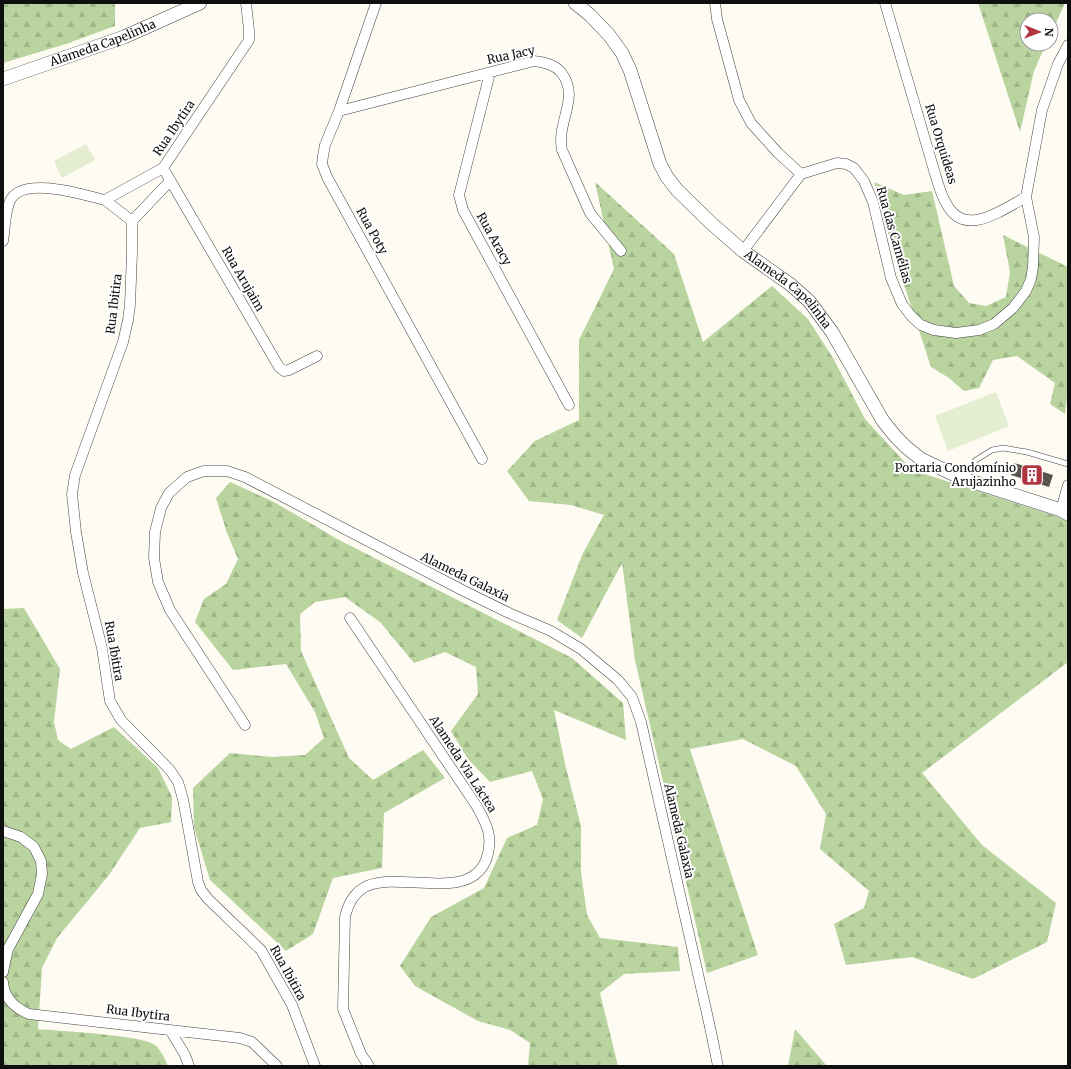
<svg xmlns="http://www.w3.org/2000/svg" width="1071" height="1069" font-family="Merriweather,serif">
  <style>
    .forest { fill: url(#forest-firs) }
    .pitch { fill: #e4edcf }
    .building { fill: url(#building-back-hatch) }
    .lines { fill: none; stroke-linecap: round; stroke-linejoin: round }
    .service-casing { stroke: #424242; stroke-width: 6 }
    .minor-casing { stroke: #424242; stroke-width: 11 }
    .tertiary-casing { stroke: #424242; stroke-width: 14 }
    .service { stroke: #fff; stroke-width: 5 }
    .minor { stroke: #fff; stroke-width: 10 }
    .tertiary { stroke: #fff; stroke-width: 13 }
    .labels { text-anchor: middle; stroke-width: 4; stroke-linejoin: round; paint-order: stroke }
    .street-label { font-size: 12px; fill: #0f0f0f; stroke: #fff }
    .poi-label { font-size: 12px; fill: #0f0f0f; stroke: #fff; text-anchor: end }
  </style>
  <defs>
    <pattern id="forest-firs" width="22" height="20" patternUnits="userSpaceOnUse"><rect width="22" height="20" fill="#b9d49f"/><path d="M5 1l3.5 6h-7zM16 11l3.5 6h-7z" fill="#9eb588"/></pattern>
    <pattern id="building-back-hatch" width="6" height="6" patternUnits="userSpaceOnUse"><rect width="6" height="6" fill="#56504c"/><path d="M-1 5l2 2M0 0l6 6M5-1l2 2" fill="none" stroke="#696561"/></pattern>
  </defs>
  <rect width="100%" height="100%" fill="#fdfbf2"/>
  <path class="forest" d="M3,3H115V26L66,44L3,63Z
    M978,3H1065L1051,34V20H1027V44H1046L1034,71L1020,132Z
    M595,182L674,254L703,342L772,286L808,319L833,358L865,419L912,470L1068,520V662L922,773L982,845L1056,903L1047,942L973,979L912,957L846,965L834,924L864,908L869,891L820,849L826,814L796,766L743,739L690,749L758,955L707,973L635,660L622,563L582,638L557,620L583,553L604,515L571,505L529,501L507,471L535,441L579,420V340L614,269Z
    M874,182L904,195L932,191L954,286L969,303L986,306L1006,297L1010,272L1003,235L1068,267V389L1065,414L1050,404L1055,383L1017,356L993,360L979,388L964,391L949,378L931,367L893,251Z
    M230,482L274,502L339,540L572,658L623,703L626,740L554,710L565,764L581,826V872L587,915L600,938L678,947L680,971L624,974L600,993L618,1066H528L530,1043L510,1030L478,1021L415,986L400,966L431,917L484,888L507,838L537,825L543,799L532,771L490,782L468,759L451,731L478,694L476,667L445,652L414,663L380,622L345,597L315,602L300,614L301,651L349,758L373,780L423,750L445,778L384,813L382,868L333,878L313,934L286,951L210,880L194,827L193,788L230,753L272,757L305,755L324,738L315,712L286,664L233,670L195,622L204,599L226,584L238,559L227,533L216,498Z
    M24,608L60,669L54,722L58,740L71,749L114,727L158,768L172,797L171,822L140,828L109,875L57,938L42,968L38,1029C58,1031 143,1035 155,1045C161,1050 165,1059 168,1066H3V609Z
    M795,1029L827,1066H788Z"/>
  <path class="pitch" d="M86,144L95,160L62,178L54,161Z
    M996,392L1009,426L948,451L935,416Z"/>
  <path class="building" d="M1014,463L1053,475L1049,487L1011,475Z"/>
  <g class="lines">
    <g class="service-casing">
      <path id="service" d="M961,478L976,460L992,450L1003,448L1027,452L1068,464"/>
    </g>
    <g class="minor-casing">
      <path id="minor" d="M376,3L339,111L325,145L323,156L322,164L327,177L482,459
        M715,3L717,19L739,100L751,123L778,153L801,174L837,163L846,164L854,168L864,181L873,202L891,278L902,304L912,317L921,325L934,330L956,333L979,330L994,324L1013,308L1026,291L1031,279L1033,267L1034,237L1026,197L1042,110L1058,64L1068,45
        M885,3L936,177C939,186 941,195 946,203C964,239 1002,210 1026,197
        M490,73L459,195L463,210L569,405
        M339,111L534,61C544,62 554,64 561,72C581,98 556,121 562,150L590,213L621,251
        M163,168L279,367L284,371L289,370L317,356
        M105,200L132,221V253L130,305L128,320L123,342L75,475L72,494L76,532L83,573L102,648L110,701L121,720L170,770L178,782L183,799L198,882L201,890L208,899L261,950L292,1005L315,1066
        M132,221L170,181
        M3,241C5,230 5,209 11,199C25,176 84,195 105,200L163,168L249,40V30L246,3
        M743,251L801,174
        M1061,510L1068,485
        M350,618L476,805C487,824 494,838 486,860C469,903 400,871 367,886C354,892 348,904 345,917L343,1009L361,1054L369,1066
        M245,725L170,610L158,582L154,558L155,532L161,508L169,493L187,477L204,471H227L245,477L464,591L509,613L551,631L581,649L618,680L632,697L641,722L710,1027L718,1066
        M3,831L21,837L34,847L41,861L42,874L38,894L8,949L3,972
        M3,982C4,999 15,1008 29,1014L240,1038L252,1042L277,1066
        M170,1030L185,1055L189,1066"/>
    </g>
    <g class="tertiary-casing">
      <g id="tertiary">
        <path id="s1" d="M575,3L590,15L609,35L622,53L630,70L660,164L667,177L677,190L711,223L743,251L791,285L809,301L832,332L883,421L896,437L907,448L921,459L961,478L1061,510L1068,514"/>
        <path id="s2" d="M3,79L124,37L200,3"/>
      </g>
    </g>
    <use href="#service" class="service"/>
    <use href="#minor" class="minor"/>
    <use href="#tertiary" class="tertiary"/>
  </g>
  <defs>
    <g id="building-square" transform="scale(1.15)"><rect x="-9" y="-9" width="18" height="18" rx="4" fill="#b03541" stroke="#fff"/><path d="M-4-6H4V6H1V3H-1V6H-4ZM-2.5-4.3h1.7v1.8h-1.7ZM.8-4.3h1.7v1.8H.8ZM-2.5-1h1.7V.8h-1.7ZM.8-1h1.7V.8H.8Z" fill="#fff"/></g>
  </defs>
  <g fill-rule="evenodd">
    <use href="#building-square" x="1032" y="475"/>
  </g>
  <g class="labels">
    <g class="street-label">
      <text dy="4" stroke="none"><textPath href="#s2" startOffset="106">Alameda Capelinha</textPath></text>
      <text transform="translate(511 55) rotate(-12)" y="4">Rua Jacy</text>
      <text transform="translate(174 128) rotate(-56)" y="4">Rua Ibytira</text>
      <text transform="translate(941 144) rotate(73)" y="4">Rua Orquideas</text>
      <text transform="translate(372 231) rotate(61)" y="4">Rua Poty</text>
      <text transform="translate(894 235) rotate(74)" y="4">Rua das Camélias</text>
      <text transform="translate(494 239) rotate(61)" y="4">Rua Aracy</text>
      <text transform="translate(243 279) rotate(60)" y="4">Rua Arujaim</text>
      <text dy="4" stroke="none"><textPath href="#s1" startOffset="367">Alameda Capelinha</textPath></text>
      <text transform="translate(114 304) rotate(-83)" y="4">Rua Ibitira</text>
      <text transform="translate(465 577) rotate(26)" y="4">Alameda Galaxia</text>
      <text transform="translate(114 651) rotate(80)" y="4">Rua Ibitira</text>
      <text transform="translate(463 764) rotate(57)" y="4">Alameda Via Láctea</text>
      <text transform="translate(679 831) rotate(77)" y="4">Alameda Galaxia</text>
      <text transform="translate(288 973) rotate(61)" y="4">Rua Ibitira</text>
      <text transform="translate(138 1013) rotate(7)" y="4">Rua Ibytira</text>
    </g>
    <g class="poi-label">
      <text x="1016" y="472">Portaria Condomínio<tspan x="1016" dy="14">Arujazinho</tspan></text>
    </g>
  </g>
  <rect width="1071" height="1069" fill="none" stroke="#0f0f0f" stroke-width="8"/>
  <g transform="translate(1039 32) rotate(91)"><circle r="19" fill="#ffffff" stroke="#9f9f9f"/>
  <path d="M0-3L7 15L0 10L-7 15Z" fill="#b03541"/>
  <text y="-6" font-size="11" font-weight="bold" text-anchor="middle" fill="#0f0f0f">N</text>
  </g>
</svg>
